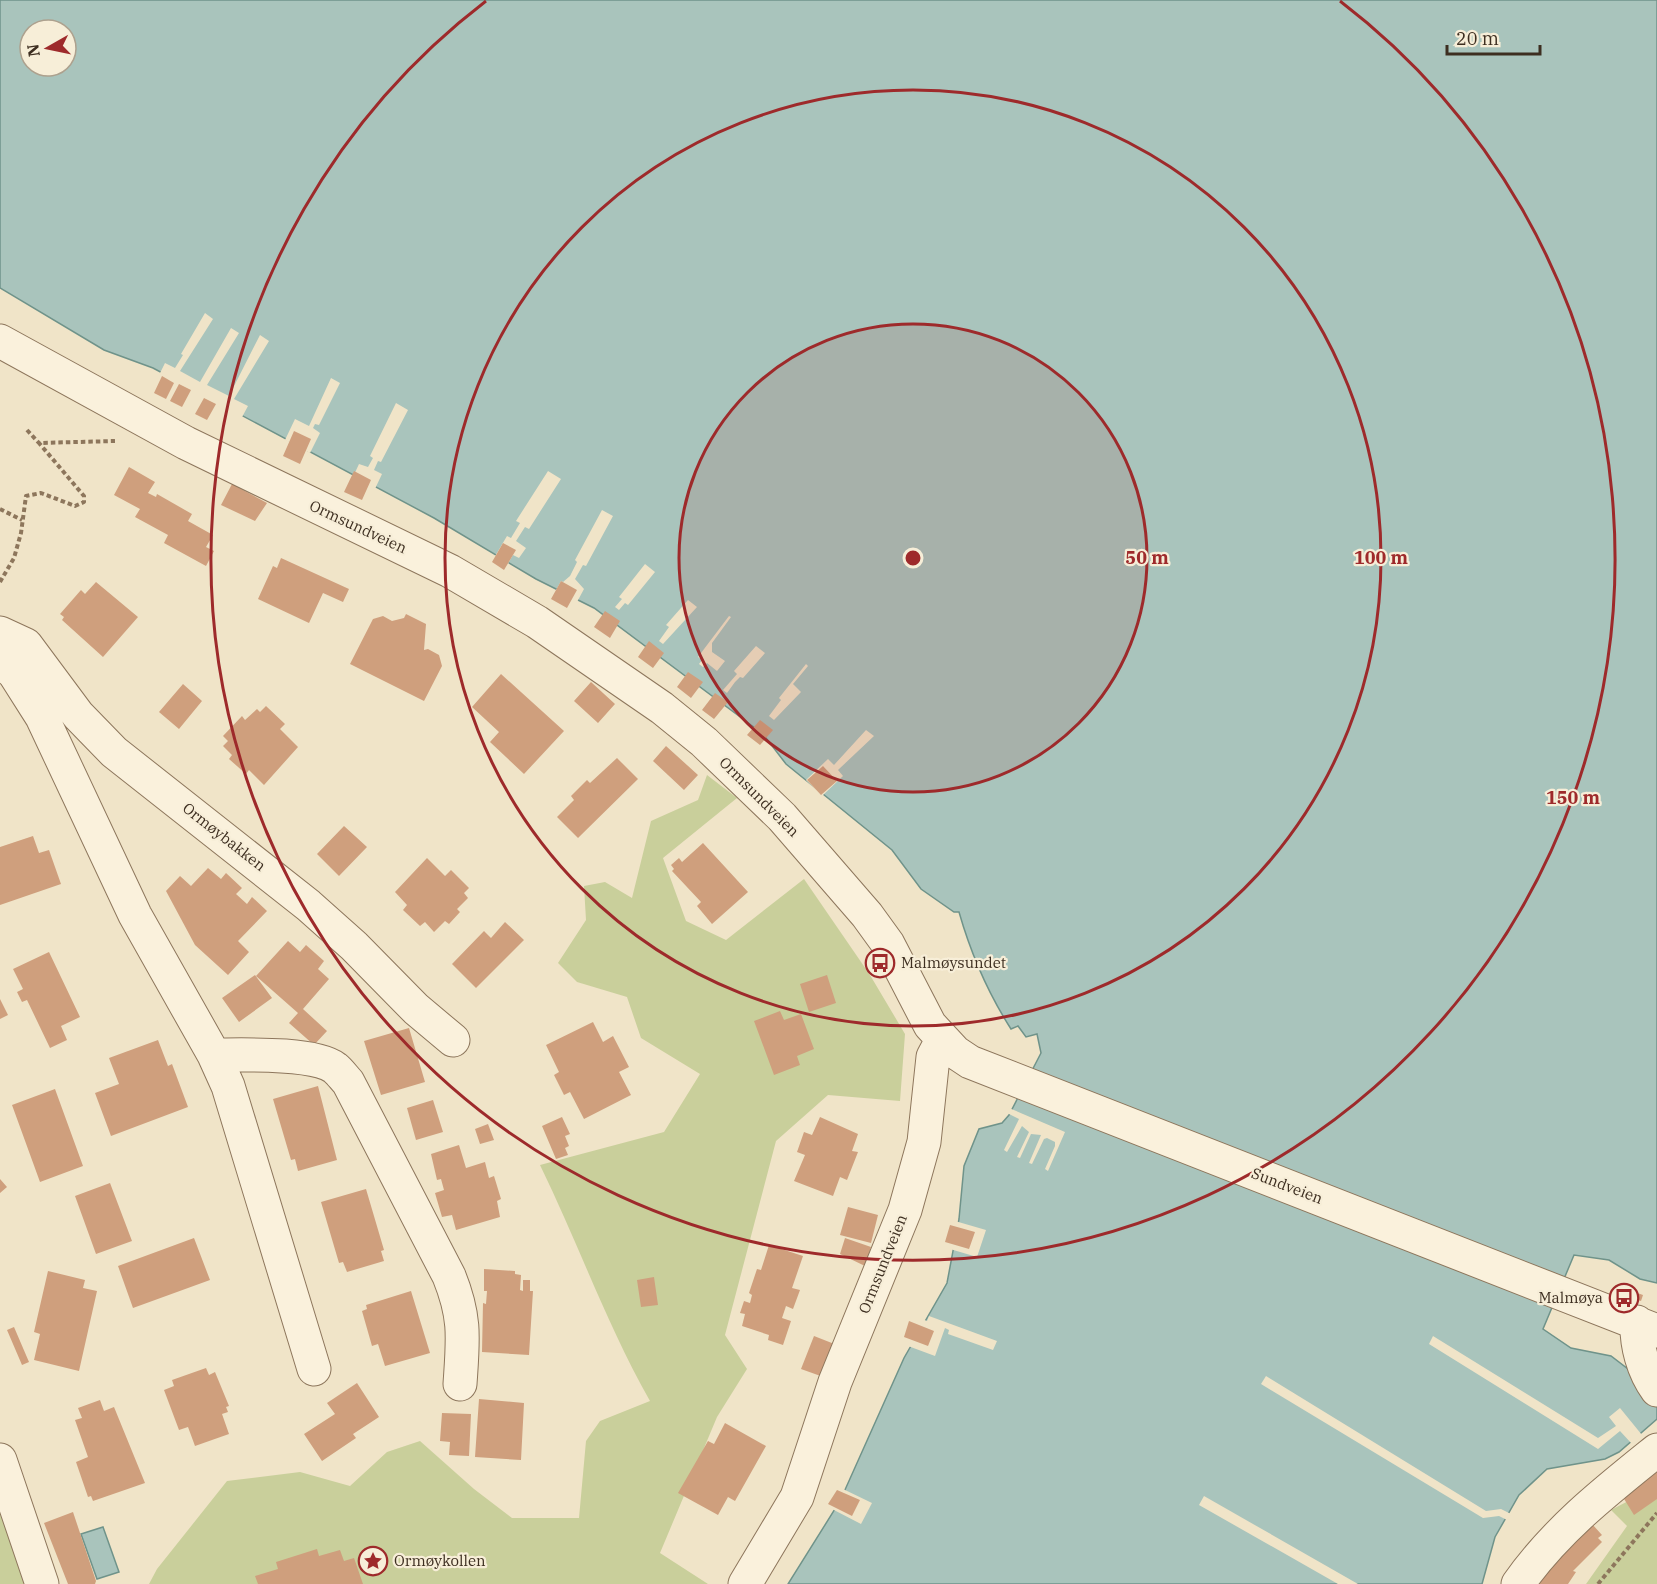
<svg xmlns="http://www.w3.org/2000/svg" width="1657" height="1584" font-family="'IBM Plex Serif',serif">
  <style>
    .green { fill: #c9cf9b }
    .water { fill: #a9c4bc; stroke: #6f938a; stroke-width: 1.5; fill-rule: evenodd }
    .pier { fill: #f0e4c8 }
    .building { fill: #cf9f7d }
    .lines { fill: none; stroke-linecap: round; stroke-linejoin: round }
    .minor-casing { stroke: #8d765c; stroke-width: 35 }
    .path { stroke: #8d765c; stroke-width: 4; stroke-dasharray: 4.5 3; stroke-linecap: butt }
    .minor { stroke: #faf1dc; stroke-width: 33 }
    .ring { fill: none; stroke: #9e2a2b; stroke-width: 3 }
    .labels { text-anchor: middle; stroke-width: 4.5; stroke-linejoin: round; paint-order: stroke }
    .street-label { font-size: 15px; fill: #3d2e20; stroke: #f7eed8 }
    .poi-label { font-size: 15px; fill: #3d2e20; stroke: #f7eed8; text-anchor: start }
    .centre { fill: #9e2a2b; stroke: #f7eed8; stroke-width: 3 }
    .ring-label { font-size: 18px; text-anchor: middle; font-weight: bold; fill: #9e2a2b; stroke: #f7eed8; stroke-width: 4.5; stroke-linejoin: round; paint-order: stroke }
  </style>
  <rect width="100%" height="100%" fill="#f0e4c8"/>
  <path class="green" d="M707,775L737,798L663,858L686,921L726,940L804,879L870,975L905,1034L900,1101L828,1095L776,1141L725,1335L747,1369L717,1417L660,1553L708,1584H149L157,1569L227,1481L300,1472L350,1486L387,1452L420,1441L474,1489L512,1518H579L586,1441L600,1421L650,1401C607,1325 578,1243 540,1165L664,1132L700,1074L641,1038L627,997L577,982L558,963L586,920L584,886L605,882L632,898L651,821L698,800Z
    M1657,1486V1584H1586L1627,1526L1611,1510Z
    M0,1503L24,1584H0Z"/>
  <path class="water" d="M0,0H1657V1283L1640,1279L1609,1260L1574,1255L1543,1329L1571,1348L1611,1356L1628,1369L1657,1407V1419L1619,1452L1605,1459L1547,1469L1519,1495L1495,1537L1482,1584H788L840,1501L904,1358L947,1283L959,1219L964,1166L979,1129L1002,1123L1009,1115L1041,1053L1037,1034L1026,1037L1018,1026L1011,1029C988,993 971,954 959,912H954L921,889L892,850L786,764L763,734L594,608L536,579L434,518L153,368L104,350L0,288ZM30,30H66V66H30Z
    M103,1527L119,1572L97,1579L81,1534Z"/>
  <path class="pier" d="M205,313L213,319L180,371L200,382L231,328L239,333L207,385L229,396L260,335L269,341L234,399L248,406L241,419L159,375L165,363L175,368L183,355L181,354Z
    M331,378L340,383L319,425L315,424L313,428L320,433L310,453L285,440L295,419L309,426Z
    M396,403L408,410L381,462L378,461L374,470L382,474L374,491L352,479L359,464L368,467L373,458L370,456Z
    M548,471L561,479L529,529L525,527L516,541L526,548L519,558L513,555L507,565L494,558L507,536L511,538L520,523L516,521Z
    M602,510L613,516L586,566L583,565L575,579L584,589L577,602L555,592L561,581L563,582L570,576L577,562L575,560Z
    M645,564L655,572L628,605L625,603L619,610L615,607L622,599L619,597Z
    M688,600L697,607L663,644L659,641L669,627L666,625Z
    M729,616L731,617L712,643V652L725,661L717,671L707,663L703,667L699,664L702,660L698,657Z
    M756,646L765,653L743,678L740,677L735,682L727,693L723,690L737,674L734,671Z
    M806,664L808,666L793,684L801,692L774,720L769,716L781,700L779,698Z
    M866,730L874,736L838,770L843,776L822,796L806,780L828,759L834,765Z
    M1009,1108L1065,1132L1048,1171L1045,1169L1055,1146V1142L1047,1138L1044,1139L1032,1164L1029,1163L1041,1135L1031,1134L1020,1158L1017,1157L1029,1132L1022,1126L1007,1152L1004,1150L1019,1119L1007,1113Z
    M955,1221L986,1230L977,1257L950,1249Z
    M929,1316L997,1341L993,1350L948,1334L949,1330L945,1328L935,1356L908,1346L922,1319L927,1321Z
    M1433,1336L1598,1438L1616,1426L1609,1417L1620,1408L1642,1435L1632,1444L1620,1431L1598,1449L1429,1344Z
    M1266,1376L1486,1511L1501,1509L1511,1514L1507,1520L1499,1516L1483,1518L1261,1384Z
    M843,1489L872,1503L861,1524L832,1509Z
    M1204,1496L1358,1584H1338L1199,1505Z"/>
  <path class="building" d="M162,376L174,383L166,399L154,393Z
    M179,384L191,390L182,407L170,401Z
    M204,398L216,404L207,420L195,414Z
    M294,431L311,439L300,464L283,456Z
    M129,467L155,482L148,493L156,497L157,494L192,514L188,521L213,535L206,547L214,551L206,566L164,543L168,535L135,517L140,509L114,495Z
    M354,471L371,480L362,500L344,492Z
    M232,484L267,503L255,521L221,505Z
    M503,543L516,550L504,570L492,562Z
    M281,558L349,589L343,602L323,593L309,623L258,599L273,566L277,568Z
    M561,581L577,590L567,608L551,599Z
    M96,582L138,617L103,657L62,620L64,617L60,614L81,590L85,594Z
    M605,611L620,621L610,638L594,627Z
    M406,614L426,624L424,650L428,649L439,655L442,666L424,701L350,664L373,619L383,616L392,621L404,618Z
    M649,641L664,653L653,668L638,657Z
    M688,672L703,682L691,698L677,687Z
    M501,674L564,731L524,774L490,742L499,732L472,707Z
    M591,682L615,704L598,723L574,701Z
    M183,684L202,701L179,729L159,712Z
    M715,693L728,702L714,719L702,710Z
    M266,706L285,724L280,729L298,747L264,785L249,770L246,774L229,759L232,755L223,746L228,741L223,736L242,716L245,720L257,709L260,712Z
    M760,720L773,730L760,745L747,735Z
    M666,746L698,775L684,790L653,761Z
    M617,758L638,779L578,838L557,817L574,800L571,796L587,780L590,783Z
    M823,766L837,781L821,795L807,780Z
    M344,826L367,847L339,876L317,854Z
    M33,836L39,853L49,850L61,884L0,905V847Z
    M703,843L748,892L712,924L697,906L701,902L672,871L674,869L671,865L679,858L682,862Z
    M427,858L445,876L451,870L469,888L464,893L468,898L457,909L460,912L449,924L445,921L434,932L425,922L420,926L403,910L407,905L395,892Z
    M208,868L221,879L226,873L242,888L236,894L247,904L252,897L267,911L238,941L249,952L228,975L195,945L166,891L180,876L191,886Z
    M505,922L524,940L476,988L452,964L484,931L491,938Z
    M288,941L300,952L306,945L324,961L318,969L329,979L303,1009L327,1031L314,1045L289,1023L298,1013L256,976Z
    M49,952L80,1017L61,1026L67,1040L50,1048L27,1000L22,1002L17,992L23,989L13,969Z
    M255,975L272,998L239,1022L222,998Z
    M827,975L836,1003L809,1012L800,984Z
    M0,999L8,1015L0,1019Z
    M780,1011L784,1020L801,1014L814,1049L797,1056L800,1065L774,1075L754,1021Z
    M593,1022L603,1042L613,1036L629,1067L619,1072L631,1095L584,1119L570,1092L564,1095L554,1075L559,1072L546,1045Z
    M409,1028L425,1082L381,1095L364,1041Z
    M158,1040L168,1066L172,1064L188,1107L111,1136L95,1093L119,1084L109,1058Z
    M318,1086L337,1160L298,1171L295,1159L291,1160L273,1099Z
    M55,1089L83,1166L40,1182L12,1105Z
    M433,1100L443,1132L416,1140L407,1108Z
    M562,1117L570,1134L565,1136L569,1146L565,1148L568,1155L556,1159L542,1126Z
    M820,1117L858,1134L852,1151L858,1152L847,1180L840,1177L833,1196L794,1181L805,1155L797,1152L804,1132L812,1135Z
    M488,1124L494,1140L480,1144L475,1129Z
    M459,1145L466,1168L485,1162L489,1178L494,1176L501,1199L497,1201L500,1217L456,1230L452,1215L442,1217L435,1193L444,1190L441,1179L437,1180L431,1154Z
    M0,1179L7,1187L0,1193Z
    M110,1183L132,1241L96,1254L75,1196Z
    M366,1189L384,1250L381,1251L384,1261L347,1272L343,1262L339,1263L321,1202Z
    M848,1207L878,1215L871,1243L840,1235Z
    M950,1225L975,1232L969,1249L945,1242Z
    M194,1238L210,1280L133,1308L118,1266Z
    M845,1238L871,1247L865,1266L840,1254Z
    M769,1245L803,1256L792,1288L800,1290L793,1309L786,1306L782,1318L791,1321L783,1345L768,1340L769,1335L742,1326L745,1314L740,1313L744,1301L750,1303L752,1295L749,1293L757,1269L761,1270Z
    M484,1269L515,1271V1274L521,1275L520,1290L523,1291V1280H530V1291H533L529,1355L482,1352L483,1303L486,1304L487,1291H484Z
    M48,1271L85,1280L83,1288L97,1291L79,1371L34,1360L40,1334L34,1332Z
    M654,1277L658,1305L641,1307L637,1280Z
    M1623,1288L1643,1295L1641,1301L1621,1294Z
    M411,1291L430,1353L385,1366L378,1344L372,1346L362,1311L367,1309L366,1305Z
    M909,1321L934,1331L928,1346L904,1337Z
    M14,1327L29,1362L22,1365L7,1330Z
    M814,1336L842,1347L829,1379L801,1369Z
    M206,1368L209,1375L215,1372L229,1406L226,1407L228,1412L222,1414L229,1434L195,1446L188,1427L179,1430L164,1390L174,1386L172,1380Z
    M357,1383L379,1417L353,1434L356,1438L322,1461L304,1434L335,1414L327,1403Z
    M479,1399L524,1403L521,1460L475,1457Z
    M100,1400L104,1411L114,1407L145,1483L93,1501L91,1496L88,1497L76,1462L88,1457L75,1420L82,1418L78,1408Z
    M442,1413L471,1414L469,1456L449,1455L450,1442L440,1441Z
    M725,1423L766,1446L735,1501L728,1497L718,1515L678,1493L708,1441L714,1444Z
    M1657,1471V1499L1634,1515L1621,1494Z
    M837,1490L860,1500L852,1516L828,1504Z
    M73,1512L96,1581L95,1584H68L44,1523Z
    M1592,1524L1602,1535L1598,1538L1602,1542L1573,1571L1576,1572L1568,1584H1533Z
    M317,1549L319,1556L340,1550L344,1561L354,1558L363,1584H258L255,1576L278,1569L276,1562Z"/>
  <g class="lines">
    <g class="minor-casing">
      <path id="minor" d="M0,341L186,443L450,571L537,622L662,708L704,742L782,817L867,915L888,944L930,1025L955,1052L970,1062L1657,1331
        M0,633L26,645L78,715L114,752L308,905L354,946L416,1009L453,1040
        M0,661L14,673L42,717L135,915L214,1055L228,1086L314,1369
        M214,1055C241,1055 314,1052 335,1068C340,1072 344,1078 348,1082L449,1276C466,1318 463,1339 460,1384
        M1637,1322C1636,1345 1643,1371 1657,1390
        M0,1460L42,1584
        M745,1584L797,1497L835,1382L905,1210L924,1142L933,1057L942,1040
        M1518,1584C1556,1530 1606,1491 1657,1450"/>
    </g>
    <path class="path" d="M27,430L39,443
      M0,509L22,520
      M0,582L14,558L21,533L26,496L41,493L75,506L84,502V496L39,443L115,441
      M1598,1584L1657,1513"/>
    <use href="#minor" class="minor"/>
  </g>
  <circle cx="913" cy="558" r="234" fill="#9e2a2b" fill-opacity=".12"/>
  <g class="ring">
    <circle cx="913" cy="558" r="234"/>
    <circle cx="913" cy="558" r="468"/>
    <path d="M1340 1A702 702 0 1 1 486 1"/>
  </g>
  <defs>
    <g id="bus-ring" transform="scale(1.5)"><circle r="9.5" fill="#f7eed8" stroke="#9e2a2b" stroke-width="1.5"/><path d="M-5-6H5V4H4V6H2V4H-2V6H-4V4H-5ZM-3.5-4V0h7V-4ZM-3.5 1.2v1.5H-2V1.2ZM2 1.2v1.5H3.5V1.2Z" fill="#9e2a2b"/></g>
    <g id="sight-ring" transform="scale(1.5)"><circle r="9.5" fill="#f7eed8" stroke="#9e2a2b" stroke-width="1.5"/><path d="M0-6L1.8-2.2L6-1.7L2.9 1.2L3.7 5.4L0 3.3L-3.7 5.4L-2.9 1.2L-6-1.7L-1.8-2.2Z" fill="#9e2a2b"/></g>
  </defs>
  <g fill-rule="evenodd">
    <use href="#bus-ring" x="880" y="963"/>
    <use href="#bus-ring" x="1624" y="1298"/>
    <use href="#sight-ring" x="373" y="1561"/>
  </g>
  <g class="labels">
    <g class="street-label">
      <text transform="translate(358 527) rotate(25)" y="5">Ormsundveien</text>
      <text transform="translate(759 797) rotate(45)" y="5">Ormsundveien</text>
      <text transform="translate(224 837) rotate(38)" y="5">Ormøybakken</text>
      <text transform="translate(1287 1186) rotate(21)" y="5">Sundveien</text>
      <text transform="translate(883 1264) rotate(-68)" y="5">Ormsundveien</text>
    </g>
    <g class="poi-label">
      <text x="901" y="968">Malmøysundet</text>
      <text x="1603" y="1303" text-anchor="end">Malmøya</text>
      <text x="394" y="1566">Ormøykollen</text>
    </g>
  </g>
  <circle cx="913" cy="558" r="9" class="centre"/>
  <g class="ring-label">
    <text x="1147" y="564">50 m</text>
    <text x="1381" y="564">100 m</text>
    <text x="1573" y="804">150 m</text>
  </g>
  <g transform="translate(48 48) rotate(261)"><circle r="28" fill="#f7eed8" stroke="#ada18e" stroke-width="1.5"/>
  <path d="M0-4.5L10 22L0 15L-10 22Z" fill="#9e2a2b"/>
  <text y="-9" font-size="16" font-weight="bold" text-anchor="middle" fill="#3d2e20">N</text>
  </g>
  <path d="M1447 45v9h93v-9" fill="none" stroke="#3d2e20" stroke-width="3"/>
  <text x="1456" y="45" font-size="18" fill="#3d2e20" stroke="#f7eed8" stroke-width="4.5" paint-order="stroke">20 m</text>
</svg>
